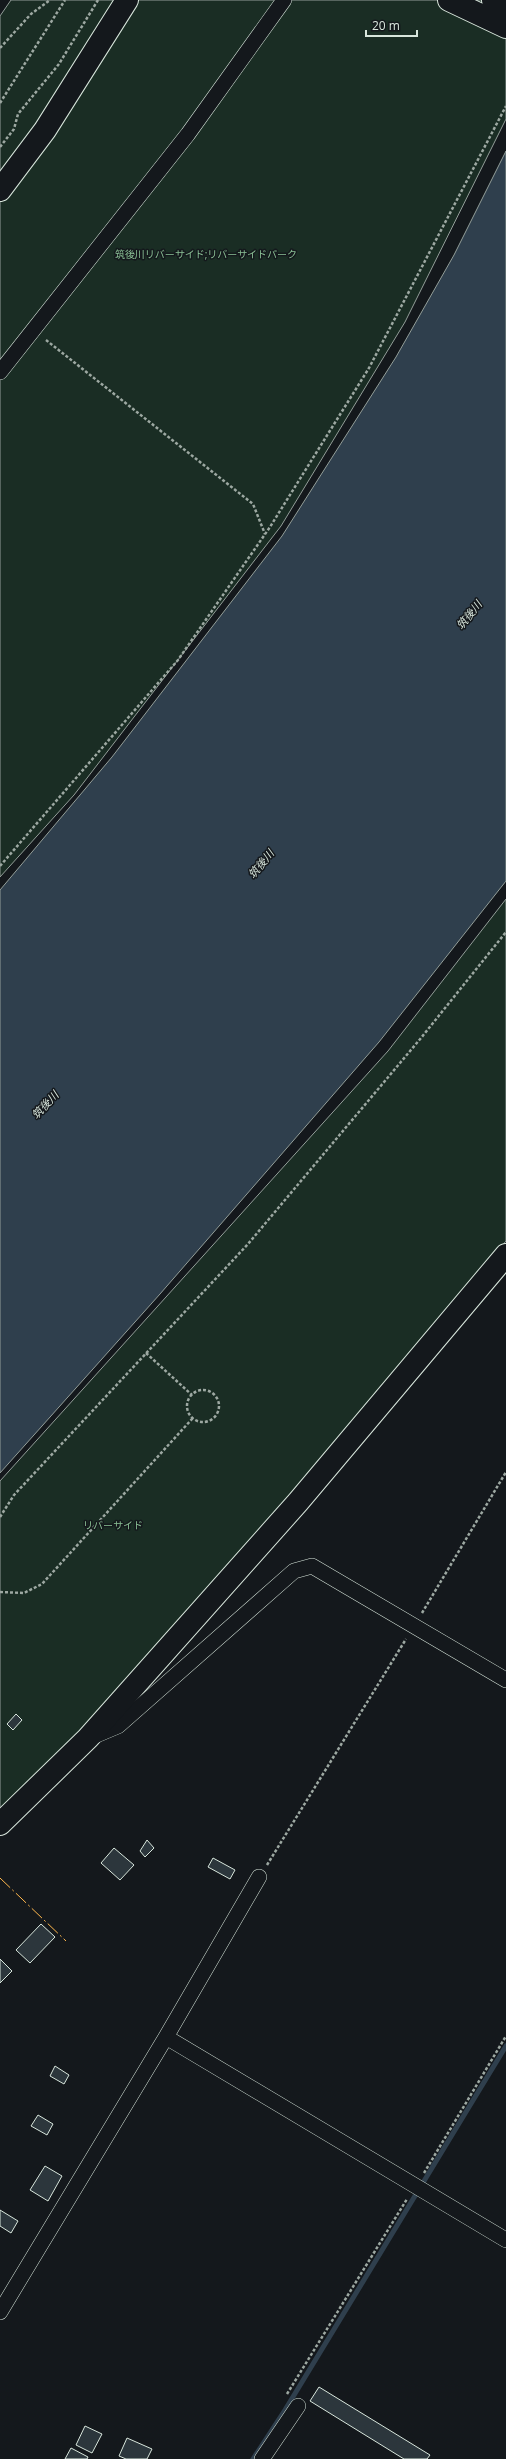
<svg xmlns="http://www.w3.org/2000/svg" width="506" height="2459" font-family="'Open Sans','Noto Sans JP',sans-serif">
  <style>
    .green { fill: #1a2d24; stroke: #939e99 }
    .water { fill: #2f3f4d; stroke: #939e99 }
    .lines { fill: none; stroke-linecap: round; stroke-linejoin: round }
    .stream { stroke: #2f3f4d; stroke-width: 5 }
    .building { fill: #2c363c; stroke: #d8e6dc }
    .street-casing { stroke: #d8e6dc; stroke-width: 16 }
    .secondary-casing { stroke: #d8e6dc; stroke-width: 24 }
    .path { stroke: #9da8a2; stroke-width: 2.5; stroke-dasharray: 3 2; stroke-linecap: butt }
    .street { stroke: #14181c; stroke-width: 15 }
    .secondary { stroke: #14181c; stroke-width: 22 }
    .power { stroke: #ffb74d; stroke-width: 1; stroke-dasharray: 14 3 2 3; stroke-linecap: butt }
    .labels { text-anchor: middle; stroke-width: 3; stroke-linejoin: round; paint-order: stroke }
    .park-label { font-size: 10px; fill: #8ac095; stroke: #14181c }
    .water-label { font-size: 11px; font-style: italic; fill: #d8e6dc; stroke: #14181c }
  </style>
  <rect width="100%" height="100%" fill="#14181c"/>
  <path class="green" d="M11,0H116L34,127L0,175V16Z
    M138,0H506V119L405,322L281,526L74,795L0,877V188Z
    M506,899V1241L419,1348L82,1731L0,1809V1481L388,1051Z"/>
  <path class="water" d="M506,151V881L379,1042L160,1294L0,1473V890L112,757L282,536L396,357L454,255Z"/>
  <g class="lines">
    <path class="stream" d="M253,2459L285,2410L506,2046"/>
  </g>
  <path class="building" d="M16,1714L22,1720L13,1730L7,1724Z
    M147,1840L154,1848L145,1857L140,1851Z
    M114,1848L134,1865L120,1880L101,1863Z
    M213,1858L235,1870L230,1879L208,1867Z
    M41,1924L55,1937L30,1963L16,1950Z
    M0,1959L12,1971L0,1983Z
    M55,2066L69,2075L64,2084L50,2076Z
    M38,2115L53,2124L47,2135L31,2126Z
    M45,2166L62,2176L48,2201L30,2190Z
    M0,2210L18,2221L11,2233L0,2226Z
    M319,2387L430,2455L427,2459H404L310,2401Z
    M85,2426L102,2434L92,2453L76,2445Z
    M127,2438L152,2449L147,2459H126L119,2456Z
    M71,2448L88,2457L87,2459H65Z"/>
  <g class="lines">
    <g class="street-casing">
      <path id="street" d="M0,372L188,134L284,0
        M92,1737L118,1726L294,1571L312,1566L506,1680
        M166,2037L506,2240
        M0,2312L166,2037L259,1877
        M262,2459L298,2406"/>
    </g>
    <g class="secondary-casing">
      <path id="secondary" d="M449,0L506,27
        M493,0L506,6
        M0,190L45,130L127,0
        M0,1824L88,1738L298,1502L506,1255"/>
    </g>
    <path class="path" d="M0,48L31,14L50,0
      M0,103L65,0
      M0,147L14,129L18,114L59,64L98,0
      M46,340L253,504L265,534
      M0,866L178,660L270,527L369,368L506,106
      M146,1353L192,1395
      M187 1406a16 16 0 1 1 32 0a16 16 0 1 1-32 0Z
      M0,1517L14,1495L248,1244L421,1038L506,932
      M0,1592L24,1593L42,1584L192,1419
      M422,1613L506,1472
      M267,1865L406,1639
      M424,2173L506,2036
      M287,2394L407,2199"/>
    <use href="#street" class="street"/>
    <use href="#secondary" class="secondary"/>
    <path class="power" d="M0,1878L66,1941"/>
  </g>
  <g class="labels">
    <g class="park-label">
      <text x="206" y="258">筑後川リバーサイド;リバーサイドパーク</text>
      <text x="113" y="1529">リバーサイド</text>
    </g>
    <g class="water-label">
      <text transform="translate(469 615) rotate(-51)" y="4">筑後川</text>
      <text transform="translate(261 864) rotate(-50)" y="4">筑後川</text>
      <text transform="translate(45 1105) rotate(-47)" y="4">筑後川</text>
    </g>
  </g>
  <path d="M366 30v6h51v-6" fill="none" stroke="#d8e6dc" stroke-width="2"/>
  <text x="372" y="30" font-size="12" fill="#d8e6dc" stroke="#14181c" stroke-width="3" paint-order="stroke">20 m</text>
</svg>
